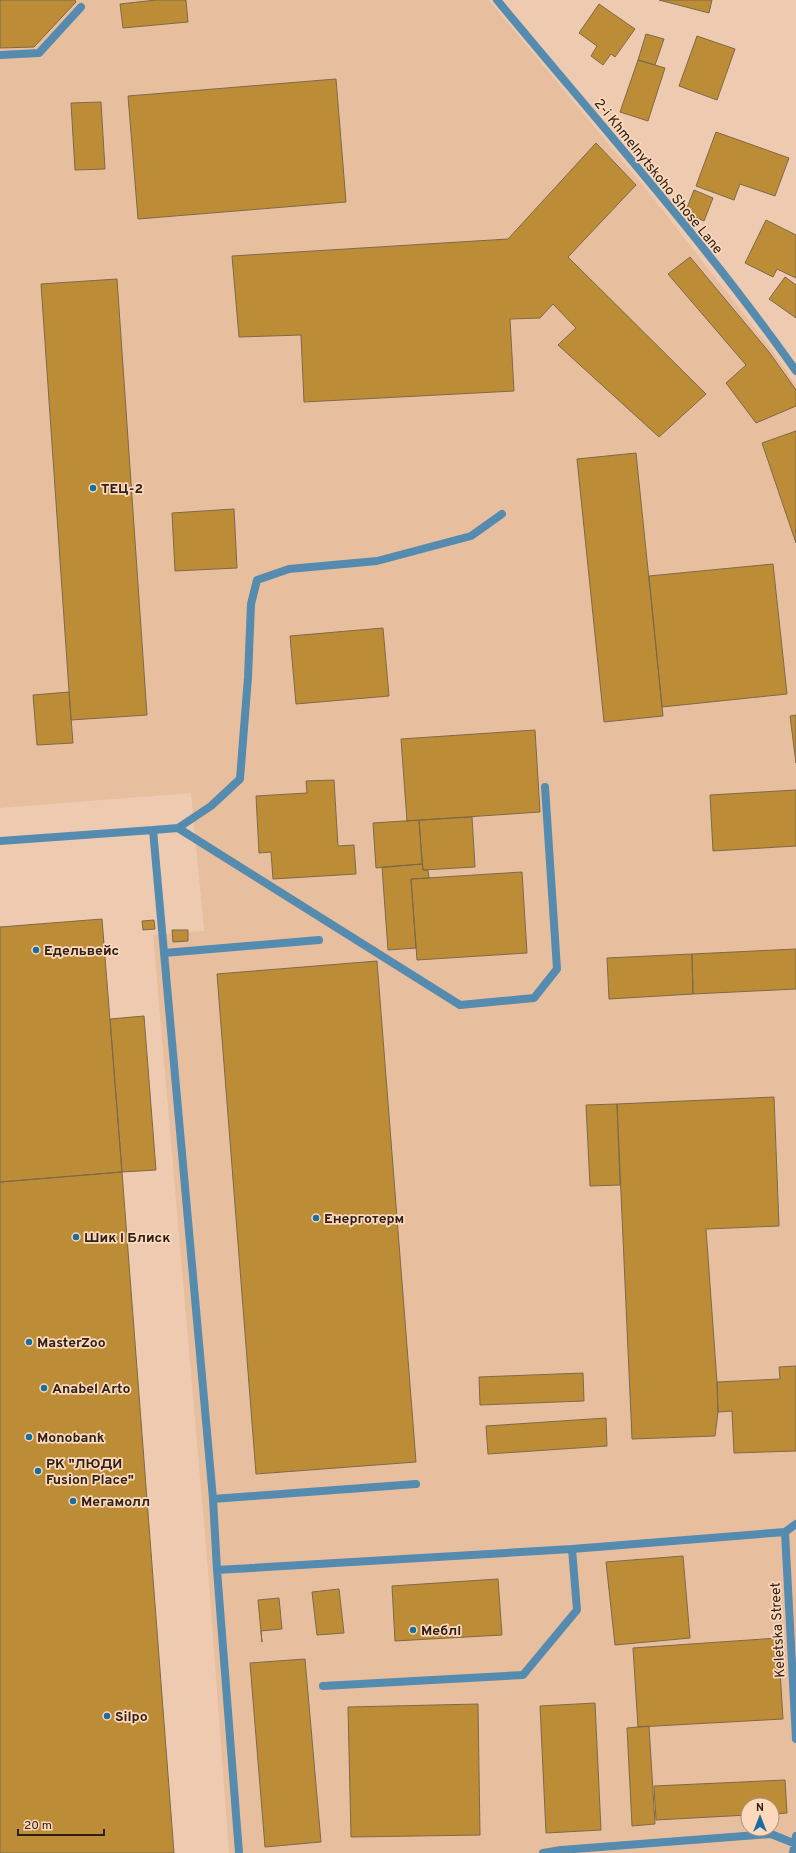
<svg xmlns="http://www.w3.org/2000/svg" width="796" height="1853" font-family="Overpass,sans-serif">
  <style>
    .built { fill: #e7bf9f; fill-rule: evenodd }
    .building { fill: #bc8d36; stroke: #7e6948 }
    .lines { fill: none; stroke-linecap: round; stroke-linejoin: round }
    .lane { stroke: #558baf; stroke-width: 8 }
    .street { stroke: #558baf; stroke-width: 8 }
    .poi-dot { fill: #186f9f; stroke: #fcd8bc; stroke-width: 1.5 }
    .labels { text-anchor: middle; stroke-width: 3.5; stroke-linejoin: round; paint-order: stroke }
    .street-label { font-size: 14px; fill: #2d2016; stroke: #fcd8bc }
    .poi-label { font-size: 14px; font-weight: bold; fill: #2d2016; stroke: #fcd8bc; text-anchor: start }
  </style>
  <rect width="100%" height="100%" fill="#eecbb0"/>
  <path class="built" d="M0,0H489L650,194L771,349L796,385V1853H229L208,1570L153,935L204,931L191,793L0,808ZM748,1805H772V1829H748Z"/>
  <path class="building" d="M0,0H75L76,2L34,47L0,48Z
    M156,0H186L188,22L123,28L120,4Z
    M659,0H712L709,13Z
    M599,4L635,29L615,57L611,54L603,65L591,56L597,46L579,33Z
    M646,34L664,39L655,65L638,60Z
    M697,36L735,49L717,100L679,86Z
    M638,60L665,68L648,121L620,112Z
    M336,79L346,202L138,219L128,96Z
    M101,102L105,169L75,170L71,103Z
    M716,132L789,158L775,196L740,184L734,200L696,186Z
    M596,143L636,185L568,257L706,394L659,437L558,345L576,328L553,304L540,318L510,319L514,391L304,402L301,335L239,337L232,256L508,239Z
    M694,190L713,198L704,221L685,213Z
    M766,220L796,235V278L777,269L773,277L745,263Z
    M690,257L769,352L796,390V406L756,423L726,383L746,365L668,274Z
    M785,277L796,285V318L769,299Z
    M117,279L147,715L71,720L41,284Z
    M796,431V543L762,443Z
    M636,453L663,716L604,722L577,459Z
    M234,509L237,568L175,571L172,513Z
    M773,564L787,694L662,707L649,576Z
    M383,628L389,696L296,704L290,636Z
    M69,692L73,743L37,745L33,695Z
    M796,715V763L790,716Z
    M535,730L540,812L407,821L401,739Z
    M334,780L338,846L354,845L356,874L273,879L271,852L259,853L256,796L307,793L306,781Z
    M796,790V846L713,851L710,795Z
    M472,817L475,867L423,870L419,820Z
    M419,820L422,864L376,868L373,823Z
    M422,864L423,870H428L429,878L411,879L416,948L388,950L382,867Z
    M522,872L527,953L417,960L411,879Z
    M102,919L122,1172L0,1182V927Z
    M154,920L155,929L143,930L142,921Z
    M172,930H188V941L173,942Z
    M796,949V989L693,994L692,954Z
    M692,954L693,994L609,999L607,958Z
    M377,961L416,1462L256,1474L217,974Z
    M144,1016L156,1170L122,1172L110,1019Z
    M774,1097L779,1226L706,1229L717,1382L718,1412L715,1436L632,1439L617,1104Z
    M617,1104L620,1185L590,1186L586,1105Z
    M122,1172L174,1853H0V1182Z
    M796,1366V1451L734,1453L732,1411L718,1412L717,1382L780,1379L779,1367Z
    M583,1373L584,1401L480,1405L479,1377Z
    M606,1418L607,1446L488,1454L486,1426Z
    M683,1556L690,1638L615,1645L606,1562Z
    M498,1579L502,1635L395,1641L392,1586Z
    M339,1589L344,1633L317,1635L312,1592Z
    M279,1598L282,1629L261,1631L262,1642L258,1600Z
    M778,1638L783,1719L638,1727L633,1648Z
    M305,1659L321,1842L265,1847L250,1663Z
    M595,1703L601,1830L546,1833L540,1706Z
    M478,1704L480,1835L351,1837L348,1707Z
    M649,1726L655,1824L632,1826L627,1728Z
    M785,1780L787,1813L772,1814V1805H748V1815L656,1820L654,1786Z"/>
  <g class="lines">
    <path class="lane" d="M0,55L39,53L81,7
      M178,828L211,806L240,779L248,677L251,604L257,580L289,569L377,561L471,536L502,514
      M153,830L178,828L460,1005L534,998L557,969L545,787
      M0,841L153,830L213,1499L217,1570
      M164,953L319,940
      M213,1499L416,1484
      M796,1524L785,1532L796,1739
      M323,1686L523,1675L577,1610L572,1549
      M239,1853L217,1570L572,1549L785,1532
      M543,1853L561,1850L771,1834L796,1844
      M793,1853L796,1836"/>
    <path class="street" d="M497,0C598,122 705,242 796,371"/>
  </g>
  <g class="poi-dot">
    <circle cx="93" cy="488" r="4"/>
    <circle cx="36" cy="950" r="4"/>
    <circle cx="316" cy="1218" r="4"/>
    <circle cx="76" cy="1237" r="4"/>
    <circle cx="29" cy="1342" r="4"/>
    <circle cx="44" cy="1388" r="4"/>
    <circle cx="29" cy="1437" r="4"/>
    <circle cx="38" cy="1471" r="4"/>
    <circle cx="73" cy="1501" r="4"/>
    <circle cx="413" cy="1630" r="4"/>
    <circle cx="107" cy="1716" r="4"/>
  </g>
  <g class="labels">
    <g class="street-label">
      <text transform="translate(659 176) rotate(51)" y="5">2-i Khmelnytskoho Shose Lane</text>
      <text transform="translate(777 1630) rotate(-93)" y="5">Keletska Street</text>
    </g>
    <g class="poi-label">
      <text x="101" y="493">ТЕЦ-2</text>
      <text x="44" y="955">Едельвейс</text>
      <text x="324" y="1223">Енерготерм</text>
      <text x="84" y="1242">Шик і Блиск</text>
      <text x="37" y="1347">MasterZoo</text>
      <text x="52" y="1393">Anabel Arto</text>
      <text x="37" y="1442">Monobank</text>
      <text x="46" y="1468">РК "ЛЮДИ<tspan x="46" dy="16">Fusion Place"</tspan></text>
      <text x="81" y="1506">Мегамолл</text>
      <text x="421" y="1635">Меблі</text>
      <text x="115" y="1721">Silpo</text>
    </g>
  </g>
  <g transform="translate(760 1817)"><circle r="19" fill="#fcd8bc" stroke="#a98e7a"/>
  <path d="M0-3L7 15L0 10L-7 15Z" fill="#186f9f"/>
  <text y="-6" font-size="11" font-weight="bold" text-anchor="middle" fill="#2d2016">N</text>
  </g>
  <path d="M18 1829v6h86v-6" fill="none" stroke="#2d2016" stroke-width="2"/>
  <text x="24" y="1829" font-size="12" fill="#2d2016" stroke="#fcd8bc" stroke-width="3" paint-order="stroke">20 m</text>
</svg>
